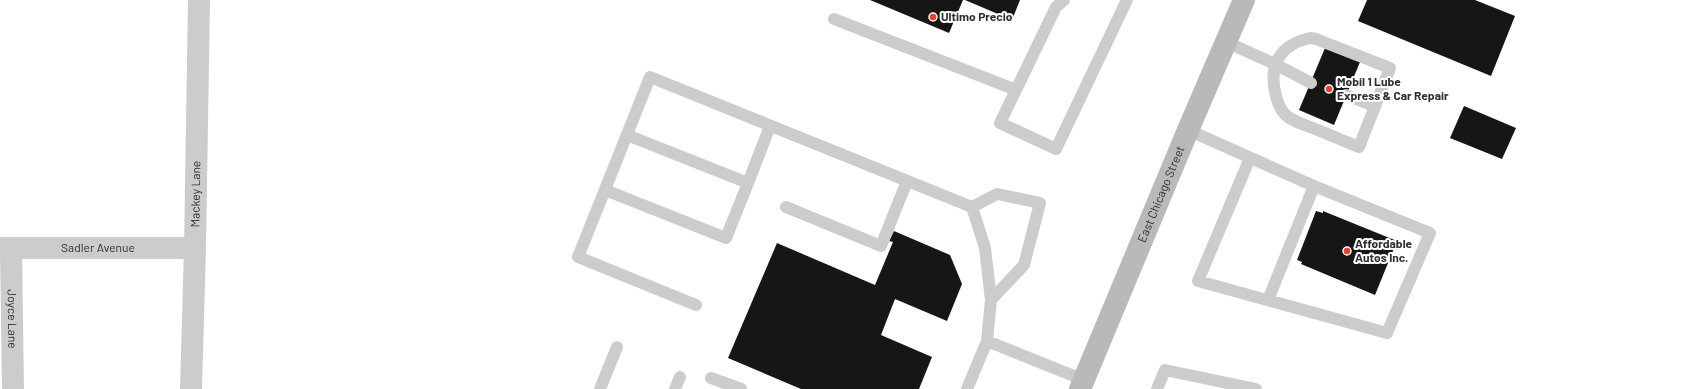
<svg xmlns="http://www.w3.org/2000/svg" width="1701" height="389" font-family="Barlow,sans-serif">
  <style>
    .building { fill: #161616 }
    .lines { fill: none; stroke-linecap: round; stroke-linejoin: round }
    .lane { stroke: #ccc; stroke-width: 12 }
    .street { stroke: #ccc; stroke-width: 22 }
    .secondary { stroke: #b9b9b9; stroke-width: 22 }
    .poi-dot { fill: #ed3e29; stroke: #fff; stroke-width: 1.5 }
    .labels { text-anchor: middle; stroke-width: 4; stroke-linejoin: round; paint-order: stroke }
    .poi-label { font-size: 12px; font-weight: bold; fill: #2f2f2f; stroke: #fff; text-anchor: start }
    .street-label { font-size: 12px; fill: #2f2f2f; stroke: #fff }
  </style>
  <rect width="100%" height="100%" fill="#fff"/>
  <path class="building" d="M870,0H963L949,33Z
    M965,0H1020L1012,20Z
    M1367,0H1475L1515,16L1491,76L1358,21Z
    M1325,48L1360,62L1334,125L1299,110Z
    M1464,106L1516,128L1502,159L1450,138Z
    M1316,211L1323,213V211L1397,241L1375,295L1301,264L1302,262L1297,260Z
    M894,231L950,255L962,284L947,321L895,299L881,335L932,357L919,389H801L728,358L777,243L875,285L893,242L889,241Z"/>
  <g class="lines">
    <path class="lane" d="M1064,0L1056,7L1000,123L1056,149L1127,0
      M834,19L1016,90
      M1310,38L1316,39L1390,68L1359,147C1343,141 1328,134 1313,128C1305,125 1295,122 1288,117C1281,112 1278,104 1276,96C1268,66 1279,45 1310,38Z
      M1226,42L1275,64L1311,83
      M1346,95L1374,106
      M1188,130L1314,186L1430,233L1387,333L1198,281L1250,158
      M627,135L748,183L770,126
      M605,190L726,238L748,183
      M786,207L881,246L907,181
      M972,207L985,248L991,300L987,341L1084,380
      M1268,300L1314,186
      M696,305L578,257L650,77L972,207L997,194L1040,203L1024,265L991,300
      M711,378L741,389
      M600,389L617,347
      M675,389L680,377
      M967,389L987,341
      M1157,389L1165,370L1256,389"/>
    <g class="street">
      <path id="s1" d="M0,248H195"/>
      <path id="s2" d="M11,249L13,389"/>
      <path id="s3" d="M191,389L195,248L199,0"/>
    </g>
    <path class="secondary" id="s4" d="M1080,389L1188,130L1244,0"/>
  </g>
  <g class="poi-dot">
    <circle cx="933" cy="17" r="4"/>
    <circle cx="1329" cy="89" r="4"/>
    <circle cx="1347" cy="251" r="4"/>
  </g>
  <g class="labels">
    <g class="poi-label">
      <text x="941" y="21">Ultimo Precio</text>
      <text x="1337" y="86">Mobil 1 Lube<tspan x="1337" dy="14">Express &amp; Car Repair</tspan></text>
      <text x="1355" y="248">Affordable<tspan x="1355" dy="14">Autos Inc.</tspan></text>
    </g>
    <g class="street-label">
      <text dy="4" stroke="none"><textPath href="#s4" startOffset="211">East Chicago Street</textPath></text>
      <text dy="4" stroke="none"><textPath href="#s3" startOffset="195">Mackey Lane</textPath></text>
      <text dy="4" stroke="none"><textPath href="#s1" startOffset="98">Sadler Avenue</textPath></text>
      <text dy="4" stroke="none"><textPath href="#s2" startOffset="70">Joyce Lane</textPath></text>
    </g>
  </g>
</svg>
